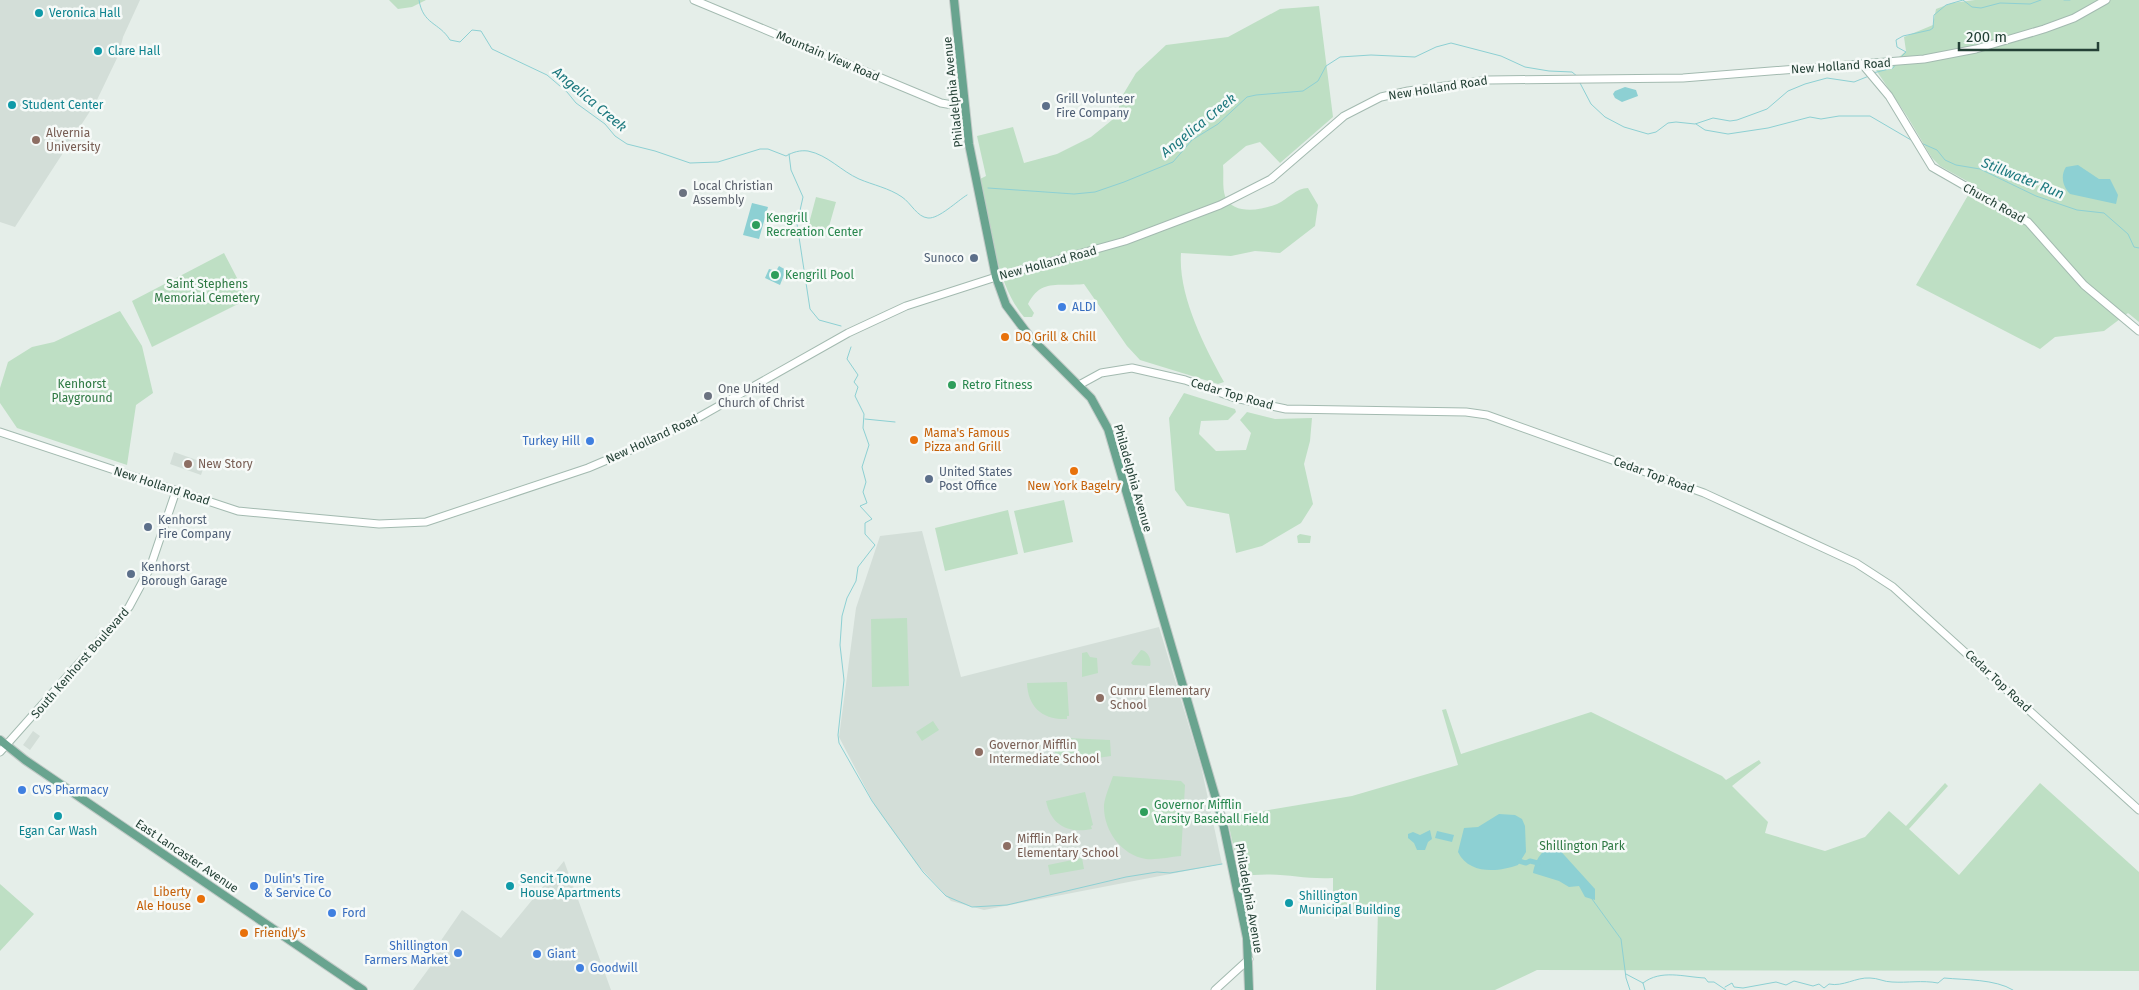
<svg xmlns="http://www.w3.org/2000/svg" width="2139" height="990" font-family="'Fira Sans',sans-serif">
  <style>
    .built { fill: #d3ded8 }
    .green { fill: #bedfc4 }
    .water { fill: #8dd0d3 }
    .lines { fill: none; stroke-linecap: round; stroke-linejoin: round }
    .stream { stroke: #8dd0d3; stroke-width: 1 }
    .canal { stroke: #8dd0d3; stroke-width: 5 }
    .secondary-casing { stroke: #a3bab0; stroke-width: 9 }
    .primary-casing { stroke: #c2cac7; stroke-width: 10 }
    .secondary { stroke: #fff; stroke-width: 7 }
    .primary { stroke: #69a48f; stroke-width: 8 }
    .culture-dot { fill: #0f9aa8; stroke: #f6faf8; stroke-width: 2 }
    .service-dot { fill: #5c6f8a; stroke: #f6faf8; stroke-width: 2 }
    .education-dot { fill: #8d6e63; stroke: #f6faf8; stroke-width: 2 }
    .worship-dot { fill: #6b7280; stroke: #f6faf8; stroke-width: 2 }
    .leisure-dot { fill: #2e9e5b; stroke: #f6faf8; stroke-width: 2 }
    .shop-dot { fill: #3f7fe0; stroke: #f6faf8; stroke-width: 2 }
    .food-dot { fill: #e8710a; stroke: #f6faf8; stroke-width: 2 }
    .labels { text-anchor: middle; stroke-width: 5; stroke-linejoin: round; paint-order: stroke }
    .culture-label { font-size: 12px; fill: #0d838f; stroke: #f6faf8; text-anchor: start }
    .street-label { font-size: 12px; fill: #244136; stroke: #f6faf8 }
    .service-label { font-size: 12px; fill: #4e5e75; stroke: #f6faf8; text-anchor: start }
    .education-label { font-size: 12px; fill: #785e54; stroke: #f6faf8; text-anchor: start }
    .worship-label { font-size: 12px; fill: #5b616d; stroke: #f6faf8; text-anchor: start }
    .leisure-label { font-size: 12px; fill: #27864d; stroke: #f6faf8; text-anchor: start }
    .park-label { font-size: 12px; fill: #2d7842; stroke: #f6faf8 }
    .shop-label { font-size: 12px; fill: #366cbe; stroke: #f6faf8; text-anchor: start }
    .food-label { font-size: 12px; fill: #c56008; stroke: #f6faf8; text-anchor: start }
    .water-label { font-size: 14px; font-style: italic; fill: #1c787e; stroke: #f6faf8 }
  </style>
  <rect width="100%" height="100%" fill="#e5eee9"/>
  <path class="built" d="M0,0H140L123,37L119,54L96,102L15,227L0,222Z
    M174,452L205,463L201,475L170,464Z
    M922,531L961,677L1159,627L1201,766L1222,864L984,910L951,901L916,863L875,806L839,737L856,608L880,536Z
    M33,731L40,736L30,750L23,745Z
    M564,861L611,990H413L430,967L442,939L462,910L501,938Z"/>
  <path class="green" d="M389,0H426L412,7L398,9Z
    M1975,0H2139V322L2128,313L2104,331L2055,337L2040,349L1916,285L1974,185L1940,166L1932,158L1907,116L1876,70H1884L1906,51L1904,37L1933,25L1936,9L1952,3Z
    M1319,6L1333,117L1280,163L1260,142L1246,146L1223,165C1224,174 1222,187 1225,196C1233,216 1262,210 1277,204C1288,199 1296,188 1308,188L1318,205L1315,226L1280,253L1255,251L1231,256L1181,253C1178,295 1204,346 1224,382L1218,384L1140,360L1127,346L1084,284C1058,287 1041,278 1028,304L1034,313L1032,317H1024C995,283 990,223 980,179L986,176L977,136L1013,127L1024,163L1057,154L1091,137L1117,116L1121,98L1136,73L1166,45L1228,37L1280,9Z
    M816,197L836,202L826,237L807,231Z
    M224,253L248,299L152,347L132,301Z
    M120,311L142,346L153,393L136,405L127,465L17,428L0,403V388L8,362L32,347L54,342Z
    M1184,393L1235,409L1236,412L1228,420L1201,421L1199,434L1216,451L1246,450L1251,433L1240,420L1247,412L1275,419L1312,418L1310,441L1304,464L1313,504L1301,523L1262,546L1236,553L1229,514L1187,506L1175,490L1169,418Z
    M1064,500L1073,542L1024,553L1014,511Z
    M1008,510L1018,554L945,571L935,528Z
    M1300,534L1311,536L1310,543H1298L1297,536Z
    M907,618L909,686L872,687L871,619Z
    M1141,650C1148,651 1152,660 1150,666L1133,665L1131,663Z
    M1087,652L1090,657L1097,658L1098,673L1082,677V653Z
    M1067,682L1069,716H1067V719C1042,720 1028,707 1027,683Z
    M1446,709L1461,754L1591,712L1722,776L1726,780L1759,760L1761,763L1732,786L1768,822L1765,833L1825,851L1865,837L1889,811L1906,826L1945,783L1948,786L1909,829L1959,875L2040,783L2139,872V971L1537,970L1495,990H1376L1378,909L1333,918V878C1300,880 1276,870 1240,877L1227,817L1352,796L1458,765L1442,710Z
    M933,721L939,730L922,741L916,732Z
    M1067,738L1110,740L1111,756L1057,764L1054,747Z
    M1113,776L1181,781L1185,785L1181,856C1170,857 1157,860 1146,859C1121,855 1103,830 1104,805C1105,796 1110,785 1113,776Z
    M1085,792L1093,825L1091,826L1092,829C1068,834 1051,825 1046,801Z
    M1082,858L1084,869L1050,875L1048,865Z
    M0,884L34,914L0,951Z"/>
  <path class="water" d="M1625,87L1636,90L1638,96L1622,102L1615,98L1613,94L1615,91Z
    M2078,165L2099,179H2110L2118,195L2116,204L2070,194C2063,187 2060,176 2066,167Z
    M752,203L768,207L759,239L743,235Z
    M779,266L786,270L780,285L765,278L769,269L776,271Z
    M1499,814L1515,815L1522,819L1525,826L1526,852L1518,865C1499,872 1469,875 1458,852L1464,828L1478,827Z
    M1430,830L1432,839L1428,842L1425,850H1417L1414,843L1408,838V834L1413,832L1420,835Z
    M1437,831L1454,835L1452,842L1435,838Z
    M1556,846L1595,889V900L1585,897L1579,886L1569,887L1559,881L1533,873C1535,861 1542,847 1556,846Z"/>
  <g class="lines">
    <path class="stream" d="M419,0C423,25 439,22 450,40L460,42L472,30L481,31L492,49L547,75L567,92L576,103L605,124L615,136L627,144L655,151L690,163L718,162L760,149H768L786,156C793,152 800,150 808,151C828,155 841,171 859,179C873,185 889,188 902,197C911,203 917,217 928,218C939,219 957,201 967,195
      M2064,0H2070
      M1901,57L1906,52L1897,47L1896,40L1903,36L1930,30L1933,28L1934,15L1946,5L1963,0L1972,7L1981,8L2000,3L2030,4L2041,0
      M1873,73L1893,68L1896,64
      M1580,83L1591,104L1605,117L1624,127L1648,134L1656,132L1668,123L1676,122L1695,124L1713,118L1730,121L1737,120L1767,109L1788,91L1805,84L1827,78L1854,82L1869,76
      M1696,124L1705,130L1728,134L1768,128L1810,117L1821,119L1839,116H1870L1911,140
      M1921,143L1937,150L1945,160L1956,165L1980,169L2036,196L2077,210L2104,213L2128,234L2134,247L2139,248
      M789,154L791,170L803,197L797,224L810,309L819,320L841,326
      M988,188L1074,194L1095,192L1124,182L1173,162L1192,140L1218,124L1247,97L1256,95L1303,91L1318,81L1326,66L1340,57L1371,55L1415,57L1436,47L1451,43L1501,56L1525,67L1549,71L1572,72L1578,77
      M851,347L847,359L858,375L854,382L858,387L855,396L864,414L863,428L869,445L862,467L866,482L863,492L867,503L860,506L872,519L865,523V534L875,545L858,567L856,581L847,598L842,616L840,645L844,680L838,735L839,743L872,801L889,825L923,872L946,896L972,907L1007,905L1126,877L1157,872L1170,873L1222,864
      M865,419L895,422
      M1592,899L1621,939L1626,978L1630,990
      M1626,974L1643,983L1645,990
      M1643,983C1661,969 1684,977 1705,978L1708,982H1714L1726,990
      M1725,987L1732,983L1734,987L1743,988L1776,982L1786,985L1794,981L1813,986L1819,984L1824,988L1829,984C1843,987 1856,977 1870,978C1878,978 1884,982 1892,982C1908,983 1922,980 1938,983L1944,978C1965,980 1995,979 2013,990"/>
    <path class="canal" d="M1519,861L1526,863L1530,861L1538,863"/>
    <g class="secondary-casing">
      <path id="secondary" d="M694,0L941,103L964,107
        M1863,65L1889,96L1932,167L2028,222L2084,285L2139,331
        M1079,385L1101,373L1132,368L1185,380L1235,398L1286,409L1466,412L1487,415L1704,493L1856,563L1893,587L2139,810
        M0,432L238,511L379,524L426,522L588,468L647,443L694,420L848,333L906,306L996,277L1125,241L1220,205L1271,179L1344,116L1381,97L1408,91L1489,80L1683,78L1924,59L1976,49L2044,29L2074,18L2106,0
        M0,752L129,607L150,568L176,491
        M1215,990L1249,959"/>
    </g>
    <g class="primary-casing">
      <path id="primary" d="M954,0L969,144L996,277L1006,305L1030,337L1091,398L1108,429L1223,823L1247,938L1249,990
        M0,740L25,760L363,990"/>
    </g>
    <use href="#secondary" class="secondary"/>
    <use href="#primary" class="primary"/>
  </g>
  <g class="culture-dot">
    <circle cx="39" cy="13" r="5"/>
    <circle cx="98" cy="51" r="5"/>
    <circle cx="12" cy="105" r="5"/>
    <circle cx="58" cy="816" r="5"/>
    <circle cx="510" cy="886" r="5"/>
    <circle cx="1289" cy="903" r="5"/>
  </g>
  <g class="service-dot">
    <circle cx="1046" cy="106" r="5"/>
    <circle cx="974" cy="258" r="5"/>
    <circle cx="929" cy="479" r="5"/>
    <circle cx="148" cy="527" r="5"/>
    <circle cx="131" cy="574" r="5"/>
  </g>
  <g class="education-dot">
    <circle cx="36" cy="140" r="5"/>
    <circle cx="188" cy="464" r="5"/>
    <circle cx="1100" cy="698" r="5"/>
    <circle cx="979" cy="752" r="5"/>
    <circle cx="1007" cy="846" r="5"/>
  </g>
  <g class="worship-dot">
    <circle cx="683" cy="193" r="5"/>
    <circle cx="708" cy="396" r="5"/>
  </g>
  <g class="leisure-dot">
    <circle cx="756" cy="225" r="5"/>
    <circle cx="775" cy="275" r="5"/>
    <circle cx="952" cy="385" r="5"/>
    <circle cx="1144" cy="812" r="5"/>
  </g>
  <g class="shop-dot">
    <circle cx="1062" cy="307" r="5"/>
    <circle cx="590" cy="441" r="5"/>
    <circle cx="22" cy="790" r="5"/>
    <circle cx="254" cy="886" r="5"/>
    <circle cx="332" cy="913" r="5"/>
    <circle cx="458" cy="953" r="5"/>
    <circle cx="537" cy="954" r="5"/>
    <circle cx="580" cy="968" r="5"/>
  </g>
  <g class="food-dot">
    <circle cx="1005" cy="337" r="5"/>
    <circle cx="914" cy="440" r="5"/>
    <circle cx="1074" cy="471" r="5"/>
    <circle cx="201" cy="899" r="5"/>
    <circle cx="244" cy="933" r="5"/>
  </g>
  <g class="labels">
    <g class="culture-label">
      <text x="49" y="17">Veronica Hall</text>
      <text x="108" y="55">Clare Hall</text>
      <text x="22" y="109">Student Center</text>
      <text x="58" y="835" text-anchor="middle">Egan Car Wash</text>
      <text x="520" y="883">Sencit Towne<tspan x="520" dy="14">House Apartments</tspan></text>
      <text x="1299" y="900">Shillington<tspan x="1299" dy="14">Municipal Building</tspan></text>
    </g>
    <g class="street-label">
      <text transform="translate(828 56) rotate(23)" y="4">Mountain View Road</text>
      <text transform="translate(1841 66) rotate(-4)" y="4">New Holland Road</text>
      <text transform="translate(1438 88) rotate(-9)" y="4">New Holland Road</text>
      <text transform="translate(953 92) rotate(-96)" y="4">Philadelphia Avenue</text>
      <text transform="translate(1994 203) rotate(29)" y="4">Church Road</text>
      <text transform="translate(1048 263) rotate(-15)" y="4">New Holland Road</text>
      <text transform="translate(1232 394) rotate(16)" y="4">Cedar Top Road</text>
      <text transform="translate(652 439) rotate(-25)" y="4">New Holland Road</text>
      <text transform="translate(1654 475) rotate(20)" y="4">Cedar Top Road</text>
      <text transform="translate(1133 478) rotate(74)" y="4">Philadelphia Avenue</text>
      <text transform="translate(162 486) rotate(18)" y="4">New Holland Road</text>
      <text transform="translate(80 663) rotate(-49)" y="4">South Kenhorst Boulevard</text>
      <text transform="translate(1998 681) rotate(43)" y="4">Cedar Top Road</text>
      <text transform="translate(187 856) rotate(34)" y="4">East Lancaster Avenue</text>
      <text transform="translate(1249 898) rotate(80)" y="4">Philadelphia Avenue</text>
    </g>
    <g class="service-label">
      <text x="1056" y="103">Grill Volunteer<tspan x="1056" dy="14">Fire Company</tspan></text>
      <text x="964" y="262" text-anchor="end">Sunoco</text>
      <text x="939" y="476">United States<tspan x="939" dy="14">Post Office</tspan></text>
      <text x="158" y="524">Kenhorst<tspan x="158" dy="14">Fire Company</tspan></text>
      <text x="141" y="571">Kenhorst<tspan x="141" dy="14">Borough Garage</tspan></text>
    </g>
    <g class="education-label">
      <text x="46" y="137">Alvernia<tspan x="46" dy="14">University</tspan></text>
      <text x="198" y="468">New Story</text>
      <text x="1110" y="695">Cumru Elementary<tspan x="1110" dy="14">School</tspan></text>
      <text x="989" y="749">Governor Mifflin<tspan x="989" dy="14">Intermediate School</tspan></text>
      <text x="1017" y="843">Mifflin Park<tspan x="1017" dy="14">Elementary School</tspan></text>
    </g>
    <g class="worship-label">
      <text x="693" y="190">Local Christian<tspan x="693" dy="14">Assembly</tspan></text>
      <text x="718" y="393">One United<tspan x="718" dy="14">Church of Christ</tspan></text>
    </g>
    <g class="leisure-label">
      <text x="766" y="222">Kengrill<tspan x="766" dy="14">Recreation Center</tspan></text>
      <text x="785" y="279">Kengrill Pool</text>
      <text x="962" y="389">Retro Fitness</text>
      <text x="1154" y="809">Governor Mifflin<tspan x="1154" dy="14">Varsity Baseball Field</tspan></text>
    </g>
    <g class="park-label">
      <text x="207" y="288">Saint Stephens<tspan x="207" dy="14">Memorial Cemetery</tspan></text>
      <text x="82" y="388">Kenhorst<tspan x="82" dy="14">Playground</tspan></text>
      <text x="1582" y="850">Shillington Park</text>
    </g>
    <g class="shop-label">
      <text x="1072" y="311">ALDI</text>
      <text x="580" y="445" text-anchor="end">Turkey Hill</text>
      <text x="32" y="794">CVS Pharmacy</text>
      <text x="264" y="883">Dulin's Tire<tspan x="264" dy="14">&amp; Service Co</tspan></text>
      <text x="342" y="917">Ford</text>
      <text x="448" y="950" text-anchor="end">Shillington<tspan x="448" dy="14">Farmers Market</tspan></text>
      <text x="547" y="958">Giant</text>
      <text x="590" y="972">Goodwill</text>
    </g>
    <g class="food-label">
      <text x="1015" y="341">DQ Grill &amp; Chill</text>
      <text x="924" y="437">Mama's Famous<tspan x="924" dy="14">Pizza and Grill</tspan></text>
      <text x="1074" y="490" text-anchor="middle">New York Bagelry</text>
      <text x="191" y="896" text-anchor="end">Liberty<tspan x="191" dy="14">Ale House</tspan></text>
      <text x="254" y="937">Friendly's</text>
    </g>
    <g class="water-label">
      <text transform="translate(590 99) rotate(40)" y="5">Angelica Creek</text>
      <text transform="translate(1198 125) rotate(-39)" y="5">Angelica Creek</text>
      <text transform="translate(2023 178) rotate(22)" y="5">Stillwater Run</text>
    </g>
  </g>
  <path d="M1959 42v8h139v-8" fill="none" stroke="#244136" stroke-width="2.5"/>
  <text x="1966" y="42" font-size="15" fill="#244136" stroke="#f6faf8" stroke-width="4" paint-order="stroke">200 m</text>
</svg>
